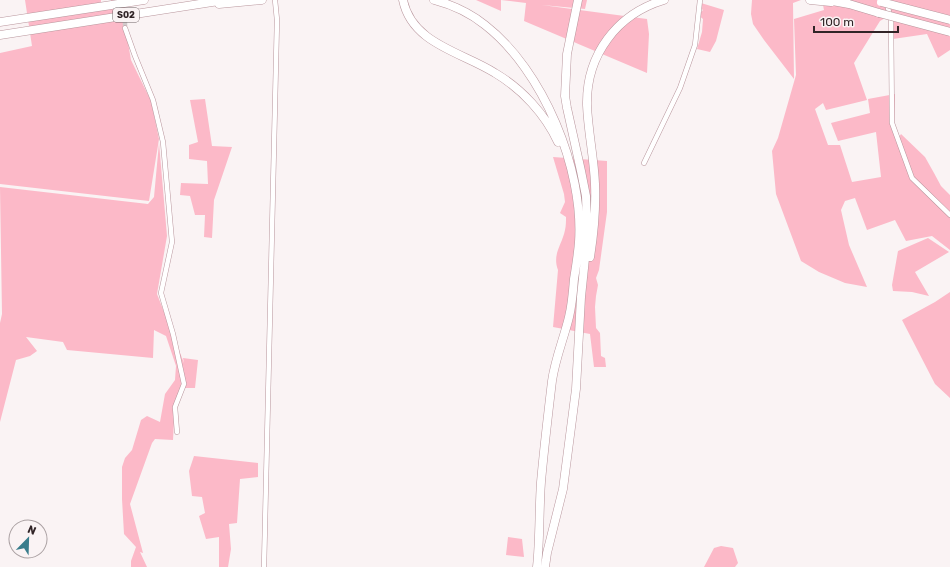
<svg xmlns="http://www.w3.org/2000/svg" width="950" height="567" font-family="Rubik,sans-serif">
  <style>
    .green { fill: #fcb9c8 }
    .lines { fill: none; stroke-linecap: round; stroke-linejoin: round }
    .street-tunnel { stroke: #d2cacb; stroke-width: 4.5; stroke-dasharray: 4.5 2; stroke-linecap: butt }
    .street-casing { stroke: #b9969d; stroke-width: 5.5 }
    .highway-casing { stroke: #b9969d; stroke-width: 9 }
    .street { stroke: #fff; stroke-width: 4.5 }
    .highway { stroke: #fff; stroke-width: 8 }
    .highway-bridge-casing { stroke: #b9969d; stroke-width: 9; stroke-linecap: butt }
    .highway-bridge { stroke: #fff; stroke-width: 8 }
    .labels { text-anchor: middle; stroke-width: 4; stroke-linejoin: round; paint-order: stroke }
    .shield { fill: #faf3f4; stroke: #6d6264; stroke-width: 1 }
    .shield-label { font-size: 9px; font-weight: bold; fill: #312427 }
  </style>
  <rect width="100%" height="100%" fill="#faf3f4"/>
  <path class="green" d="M25,0H101V5L111,6V0H125L124,19L131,60L151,101L159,139L149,201L0,184V53L32,46Z
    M476,0H587L585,9L542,5L647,19L649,34L647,73L524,21L526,3L501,0V11Z
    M752,0H801L793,3L794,79L764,40L753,24L751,14Z
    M822,0H950V50L938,58L927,34L893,39L894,21L890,15L880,21L854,63L867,100L826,110L823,103L815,109L828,145H840L852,182L881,177L876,132L838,141L831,123L870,113L868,99L895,94L894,133L896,142L901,134L925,157L934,173L941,186L950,195V250L932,236L906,241L895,220L867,230L855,198L845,201L841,210L849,245L867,287L845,283L819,272L801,261L776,194L772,151L778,138L796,75L794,19L824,10Z
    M701,3L724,10L716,41L710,52L697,49L702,32L703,19L698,15L703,10L699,7Z
    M205,99L212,146L232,147L214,200L212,238L204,237L205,215H195L190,196L180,195L181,183L208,184L207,161L189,159V145L198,142L190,100Z
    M159,143L167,236L157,294L184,363L183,358L198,360L195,388H183L175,401L173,440L155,439L152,443L130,504L143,553L140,552L147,567H131V561L136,547L124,534L122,499V467L125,458L132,450L141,420L147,416L160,422L165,394L175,380L176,366L166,336L154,330L153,358L67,350L63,342L26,337L37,351L30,356L16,360L0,422V323L2,314L0,187L148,204L154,197Z
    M553,157L607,161V212L599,270L596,278L598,285L596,296L595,307L596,328L600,333L601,356L605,358L606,367H594L590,334L553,327L558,270C552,254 562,245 565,230C566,226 566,221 566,217L560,213L565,202L564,194Z
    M928,238L949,252L915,272L929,296L912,292L893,291L892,285L898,251Z
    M950,292V398L935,384L902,320L935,302Z
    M194,456L258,463V477L240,479L237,523L229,524L231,549L228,567H219V537L206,539L199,516L205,513L202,497L192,496L189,471Z
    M508,537L522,539L524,557L506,555Z
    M721,546L733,548L738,563L735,567H704L714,548Z"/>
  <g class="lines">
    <path class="street-tunnel" d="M125,2V28"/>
    <g class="street-casing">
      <path id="street" d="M887,4L891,20L892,123L912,178L950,215
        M125,28L135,56L153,100L163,142L172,242L161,293L173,334L184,384L175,407L177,432
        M644,163L680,88L695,45L700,0
        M264,567L277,20L275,0"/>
    </g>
    <g class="highway-casing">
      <path id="highway" d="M403,0C412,44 462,52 495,73C522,89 545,114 558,142
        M434,0C453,5 470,13 485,25C543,70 584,169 579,242C578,254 576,267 574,279C573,292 572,305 569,317C564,338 555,359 552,381C548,415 544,448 541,482C539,510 540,539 537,567
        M810,0L831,2
        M827,0L849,4L879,13
        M219,4L262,0
        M0,22L144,0
        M0,35L225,0
        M590,257C594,232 596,209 595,184C594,158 588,131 587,105C586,55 617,14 664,0
        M545,567L547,553L563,489L576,389L581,297L587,239V223L586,196L581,171L567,108L565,96L567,54L578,0"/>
    </g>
    <use href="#street" class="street"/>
    <use href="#highway" class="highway"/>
    <g class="highway-bridge-casing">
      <path id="highway-bridge" d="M881,2L950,20
        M879,13L950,32"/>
    </g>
    <use href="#highway-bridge" class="highway-bridge"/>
  </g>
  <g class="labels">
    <rect class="shield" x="113" y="8" width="26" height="14" rx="3"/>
    <g class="shield-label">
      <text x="126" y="18">S02</text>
    </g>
  </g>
  <g transform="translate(28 539) rotate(23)"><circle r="19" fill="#faf3f4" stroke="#aaa0a2"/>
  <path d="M0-3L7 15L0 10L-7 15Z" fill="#397d8c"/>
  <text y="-6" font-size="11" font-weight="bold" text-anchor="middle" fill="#312427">N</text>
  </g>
  <path d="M814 26v6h84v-6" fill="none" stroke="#312427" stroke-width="2"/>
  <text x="820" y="26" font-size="12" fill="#312427" stroke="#faf3f4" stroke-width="3" paint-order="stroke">100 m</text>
</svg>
